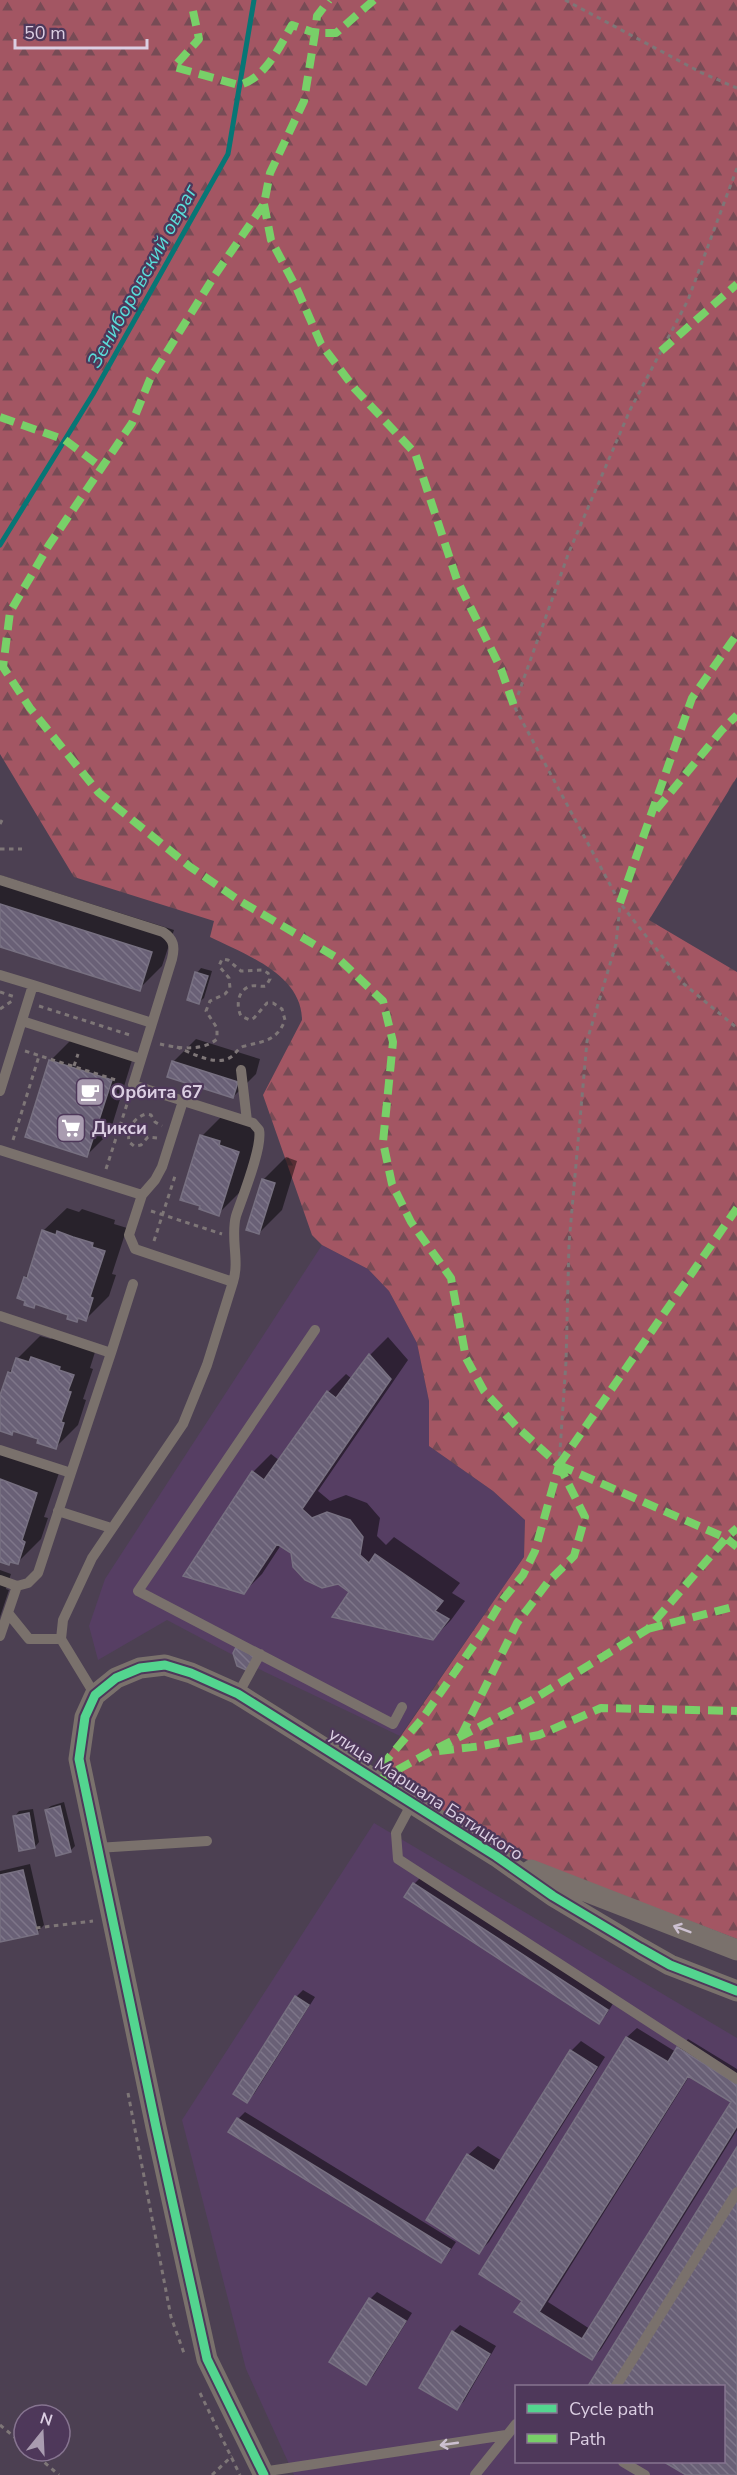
<svg xmlns="http://www.w3.org/2000/svg" width="737" height="2475" font-family="'Nunito Sans',sans-serif">
  <style>
    .built { fill: #563e63; fill-rule: evenodd }
    .forest { fill: url(#forest-firs) }
    .shadow { fill: #0007; fill-rule: evenodd }
    .lines { fill: none; stroke-linecap: round; stroke-linejoin: round }
    .stream { stroke: #077675; stroke-width: 5 }
    .building { fill: url(#building-back-hatch); stroke: #777081; stroke-width: 1.5; fill-rule: evenodd }
    .path { stroke: #7e7677; stroke-width: 3; stroke-dasharray: 4.5 4.5; stroke-linecap: butt }
    .lane { stroke: #7a716c; stroke-width: 10 }
    .street { stroke: #7a716c; stroke-width: 21 }
    .quiet { stroke: #78d068; stroke-width: 8; stroke-dasharray: 15 8; stroke-linecap: butt }
    .cycleway-casing { stroke: #4e385a; stroke-width: 13 }
    .cycleway { stroke: #53d58f; stroke-width: 9 }
    .oneway { stroke: #ccc0d0 }
    .labels { text-anchor: middle; stroke-width: 4.5; stroke-linejoin: round; paint-order: stroke }
    .poi-label { font-size: 18px; font-weight: bold; fill: #dbcee2; stroke: #4e385a; text-anchor: start }
    .street-label { font-size: 18px; fill: #dbcee2; stroke: #4e385a }
    .water-label { font-size: 20px; font-style: italic; fill: #59ddd9; stroke: #4e385a }
  </style>
  <defs>
    <pattern id="forest-firs" width="22" height="20" patternUnits="userSpaceOnUse" patternTransform="scale(1.5)"><rect width="22" height="20" fill="#a35663"/><path d="M5 1l3.5 6h-7zM16 11l3.5 6h-7z" fill="#774b55"/></pattern>
    <pattern id="building-back-hatch" width="6" height="6" patternUnits="userSpaceOnUse" patternTransform="scale(1.5)"><rect width="6" height="6" fill="#696076"/><path d="M-1 5l2 2M0 0l6 6M5-1l2 2" fill="none" stroke="#7e7689"/></pattern>
  </defs>
  <rect width="100%" height="100%" fill="#4c4052"/>
  <path class="built" d="M322,1245L368,1269L389,1291L417,1343L429,1401V1446L493,1491L525,1520L524,1557L400,1736L265,1672L167,1620L98,1660L89,1626L105,1579Z
    M374,1823L737,2038V2475H294L246,2369L182,2120ZM516,2386H724V2462H516Z"/>
  <path class="forest" d="M0,0H737V777L649,920L737,972V1939L515,1855L389,1785L381,1765L524,1557L525,1520L493,1491L429,1446V1401L417,1343L389,1291L368,1269L322,1245L312,1235L263,1095L302,1020C302,974 244,954 210,937L214,921L74,877L0,754Z"/>
  <path class="shadow" d="M0,875L174,930L162,966L139,989L0,945Z
    M201,968L212,971L204,998L199,1002L197,973Z
    M73,1038L133,1057L110,1132L87,1155L50,1061Z
    M196,1039L260,1059L256,1074L233,1097L173,1062Z
    M225,1113L261,1129L241,1191L218,1214L202,1136Z
    M286,1157L297,1161L282,1210L259,1233L263,1180Z
    M67,1208L79,1212L82,1209L115,1220L114,1224L127,1228L112,1274L116,1275L109,1296L86,1319L79,1317L76,1320L70,1314L36,1303L33,1306L25,1277L30,1273L43,1231Z
    M55,1335L95,1352L90,1368L93,1369L83,1399L86,1400L78,1425L55,1448L40,1438L15,1430L11,1433L0,1429V1397L9,1372L14,1367L17,1359L40,1336L51,1339Z
    M388,1337L408,1360L318,1491L330,1501L346,1495L367,1503L380,1518L377,1536L386,1545L394,1537L460,1583L452,1593L465,1601L451,1620L433,1639L351,1592L281,1545L262,1574L244,1592L185,1575L253,1472L271,1454L280,1461L328,1392L346,1374L352,1379L370,1355Z
    M0,1453L60,1470L44,1517L48,1518L41,1539L18,1562L12,1560L9,1563L0,1556Z
    M0,1570L11,1574L6,1589L9,1590L0,1617Z
    M64,1802L75,1846L70,1851L46,1810L51,1806Z
    M33,1809L39,1842L35,1847L15,1816L19,1811Z
    M30,1864L44,1925L37,1932L0,1941V1871Z
    M421,1877L614,2002L606,2015L599,2022L414,1884Z
    M303,1990L315,1997L254,2094L247,2101L296,1997Z
    M637,2028L676,2052L688,2039L737,2069V2130L601,2349L592,2358L524,2300L481,2274L627,2037ZM690,2075L733,2102L590,2329L548,2302Z
    M581,2041L605,2057L489,2242L479,2252L468,2155L478,2146L502,2161L571,2051Z
    M245,2112L456,2242L448,2254L441,2261L238,2119Z
    M737,2150V2475H689L667,2462H724V2386H589Z
    M377,2292L412,2313L373,2376L366,2383L370,2299Z
    M460,2325L496,2346L464,2401L457,2409L453,2332Z"/>
  <g class="lines">
    <path class="stream" d="M0,545L93,394L228,154L254,0"/>
  </g>
  <path class="building" d="M0,904L152,952L140,991L0,947Z
    M195,972L208,976L199,1004L187,1000Z
    M49,1060L112,1080L87,1157L25,1137Z
    M172,1061L238,1082L233,1098L167,1077Z
    M200,1135L220,1141L219,1145L239,1152L219,1216L199,1209L200,1206L180,1200Z
    M262,1179L275,1183L259,1234L246,1230Z
    M42,1230L56,1235L57,1231L73,1237L93,1243L92,1247L105,1251L90,1297L93,1298L86,1321L78,1318L77,1322L67,1319L68,1315L35,1304L34,1308L24,1305L25,1301L17,1298L24,1277L27,1278Z
    M369,1354L391,1379L302,1509L312,1518L327,1512L350,1520L363,1537L360,1555L369,1563L375,1554L443,1601L435,1611L449,1619L433,1640L332,1617L349,1592L338,1584L322,1588L305,1580L293,1567L291,1553L277,1544L244,1594L183,1576L252,1471L264,1480L327,1391L336,1398Z
    M31,1357L60,1367L59,1370L74,1375L68,1391L71,1392L61,1422L64,1423L56,1449L37,1443L38,1439L13,1431L12,1435L0,1431V1395L8,1372L11,1373L16,1358L29,1362Z
    M0,1479L37,1493L22,1540L25,1542L18,1564L10,1562L9,1565L0,1562Z
    M236,1647L261,1659L253,1673L237,1666L233,1653Z
    M60,1806L71,1852L56,1856L45,1810Z
    M29,1813L35,1848L19,1851L13,1816Z
    M23,1870L38,1934L0,1942V1875Z
    M413,1883L608,2010L599,2024L404,1897Z
    M295,1996L309,2005L247,2103L233,2094Z
    M626,2037L668,2062L677,2047L737,2084V2126L592,2360L514,2312L522,2301L479,2274ZM688,2076L731,2102L582,2339L539,2312Z
    M570,2050L597,2067L479,2254L426,2220L467,2154L494,2171Z
    M237,2118L450,2249L441,2263L228,2132Z
    M737,2147V2475H686L664,2462H724V2386H588Z
    M369,2298L406,2321L366,2385L329,2362Z
    M452,2331L490,2354L457,2410L419,2388Z"/>
  <g class="lines">
    <path class="path" d="M565,0L702,73L737,88
      M737,168L688,300L630,410L569,552L514,706L620,903L684,984L737,1028
      M0,824L2,820
      M0,849H22
      M0,992L15,997
      M39,1006L133,1036
      M0,1009L15,999
      M160,1044C177,1048 202,1052 217,1039V1028L206,1011L210,1001L225,994L230,988L229,978L219,966L222,959L228,960L241,971L262,970L268,973L270,979L266,986C261,987 256,985 251,986C237,990 236,1006 241,1016L250,1020L254,1018L267,1003H273L282,1009L285,1020C277,1041 264,1041 245,1046C238,1047 236,1054 231,1057C216,1067 192,1053 177,1047
      M25,1051L119,1081
      M74,1066L78,1054
      M157,1138L148,1137L141,1145L134,1146L129,1142C127,1129 133,1118 146,1114L151,1115L155,1122L162,1126
      M13,1140L39,1056
      M106,1169L129,1098
      M151,1211L222,1234
      M154,1241L176,1173
      M559,1465L566,1362L569,1243L587,1041L616,944L620,905
      M36,1928L93,1921
      M128,2093L171,2317L185,2356
      M200,2393L240,2475
      M0,2425L24,2445
      M31,2451L59,2475
      M212,2475L232,2456"/>
    <path class="lane" d="M0,880L163,932C174,939 175,947 172,959L133,1085L253,1123L259,1130C263,1147 242,1198 236,1216C230,1238 240,1260 233,1282
      M0,975L33,985L0,1091
      M33,985L152,1023
      M22,1021L141,1059
      M241,1070L247,1121
      M0,1150L142,1195L129,1235L135,1249L233,1282L207,1365L183,1424L92,1558L63,1620L61,1639L95,1695
      M142,1195L155,1180L162,1167L183,1101
      M0,1316L111,1353L71,1473
      M315,1330L138,1591L393,1724L402,1707
      M111,1353L133,1284
      M0,1450L71,1473L38,1573L28,1583L17,1586
      M58,1511L111,1528
      M0,1580L17,1586L0,1636
      M8,1613L29,1639H61
      M238,1694L260,1654
      M411,1805L396,1833L398,1859L737,2079
      M97,1848L207,1841
      M616,2386L737,2192
      M623,2462L645,2475
      M262,2472L506,2435
      M475,2475L516,2424"/>
    <path class="street" d="M531,1870L737,1950
      M264,2475L207,2359L156,2127L79,1759L85,1717L95,1695L116,1678L140,1668L165,1665L191,1673L238,1694L496,1856L553,1896L640,1948L670,1965L737,1991"/>
    <path class="quiet" d="M374,0L336,33H315L304,101L270,173L264,204L215,275L150,379L132,423L49,545L10,612L3,667L30,708L99,793L189,866L240,901L339,959L383,1001L393,1042L383,1142L392,1184L411,1222L451,1278L466,1358L484,1391L517,1427L559,1465L535,1551L523,1575L501,1602L483,1632L422,1719L389,1757L377,1781
      M193,11L199,39L174,67L239,85C265,79 280,46 292,25L315,33L317,16L329,0
      M264,204L271,240L297,289L321,344L355,389L415,453L457,580L501,669L514,706
      M661,351L737,284
      M0,417L65,440L101,467
      M656,810L722,730L737,715
      M620,903L692,698L737,634
      M559,1465L737,1208
      M559,1465L726,1538L737,1547
      M648,1629L737,1606
      M461,1736L517,1623L548,1582L574,1556L585,1517L559,1465
      M439,1751L482,1746L539,1735L601,1708L737,1711
      M377,1781L430,1752L532,1700L648,1629L726,1538L737,1528"/>
    <g class="cycleway-casing">
      <path id="cycleway" d="M264,2475L207,2359L156,2127L79,1759L85,1717L95,1695L116,1678L140,1668L165,1665L191,1673L238,1694L496,1856L553,1896L640,1948L670,1965L737,1991"/>
    </g>
    <use href="#cycleway" class="cycleway"/>
  </g>
  <defs><path id="oneway-shaft" d="M-6 0H5M1.5-3L5.5 0L1.5 3" fill="none" stroke-width="1.6" stroke-linecap="round" stroke-linejoin="round" transform="scale(1.5)"/></defs>
  <g class="oneway">
    <use href="#oneway-shaft" transform="translate(682 1929) rotate(-159)"/>
    <use href="#oneway-shaft" transform="translate(449 2444) rotate(172)"/>
  </g>
  <defs>
    <g id="cafe-square" transform="scale(1.5)"><rect x="-9" y="-9" width="18" height="18" rx="4" fill="#a99cb0" stroke="#4e385a"/><path d="M-5.5-4.5H6V0H3Q3 3.5 0 3.5H-2.5Q-5.5 3.5-5.5 0ZM3-3.2v2h1.7v-2ZM-6 4.5H4V6H-6Z" fill="#fff"/></g>
    <g id="supermarket-square" transform="scale(1.5)"><rect x="-9" y="-9" width="18" height="18" rx="4" fill="#a99cb0" stroke="#4e385a"/><path d="M-6-5.5h2.5l.6 2H6L4.5 2H-2.5L-4.4-4H-6ZM-1.5 3.2a1.3 1.3 0 1 0 .1 0ZM3 3.2a1.3 1.3 0 1 0 .1 0Z" fill="#fff"/></g>
  </defs>
  <g fill-rule="evenodd">
    <use href="#cafe-square" x="90" y="1092"/>
    <use href="#supermarket-square" x="71" y="1128"/>
  </g>
  <g class="labels">
    <g class="poi-label">
      <text x="111" y="1098">Орбита 67</text>
      <text x="92" y="1134">Дикси</text>
    </g>
    <g class="street-label">
      <text transform="translate(426 1794) rotate(33)" y="6">улица Маршала Батицкого</text>
    </g>
    <g class="water-label">
      <text transform="translate(142 276) rotate(-61)" y="7">Зениборовский овраг</text>
    </g>
  </g>
  <rect x="515" y="2385" width="210" height="78" fill="#4e385a" stroke="#867490" stroke-width="1.5"/>
  <rect x="527" y="2404" width="30" height="9" fill="#53d58f" stroke="#867490" stroke-width="1.5"/>
  <text x="569" y="2415" font-size="18" fill="#dbcee2">Cycle path</text>
  <rect x="527" y="2434" width="30" height="9" fill="#78d068" stroke="#867490" stroke-width="1.5"/>
  <text x="569" y="2445" font-size="18" fill="#dbcee2">Path</text>
  <g transform="translate(42 2433) rotate(18)"><circle r="28" fill="#4e385a" stroke="#867490" stroke-width="1.5"/>
  <path d="M0-4.5L10 22L0 15L-10 22Z" fill="#a99cb0"/>
  <text y="-9" font-size="16" font-weight="bold" text-anchor="middle" fill="#dbcee2">N</text>
  </g>
  <path d="M15 39v9h132v-9" fill="none" stroke="#dbcee2" stroke-width="3"/>
  <text x="24" y="39" font-size="18" fill="#dbcee2" stroke="#4e385a" stroke-width="4.5" paint-order="stroke">50 m</text>
</svg>
